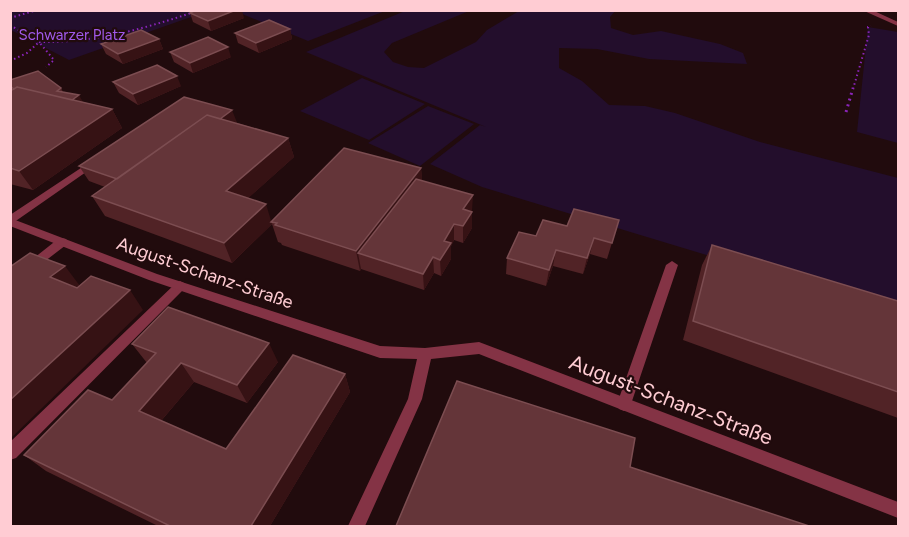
<svg xmlns="http://www.w3.org/2000/svg" width="909" height="537" font-family="Figtree,sans-serif">
  <style>
    .green { fill: #230e2c }
    .lines { fill: none; stroke-linecap: round; stroke-linejoin: round }
    .path-far1 { stroke: #8b25ba; stroke-width: 2; stroke-dasharray: 1.5 3; stroke-linecap: butt }
    .path { stroke: #8b25ba; stroke-width: 3; stroke-dasharray: 2 4; stroke-linecap: butt }
    .service { fill: #843345; fill-rule: evenodd }
    .minor { fill: #843345; fill-rule: evenodd }
    .wall { fill: #512326 }
    .shaded-wall { fill: #361214 }
    .building { fill: #643539; stroke: #7c4d51; stroke-width: 1.5 }
    .labels { text-anchor: middle; stroke-width: 4.5; stroke-linejoin: round; paint-order: stroke }
    .far-park-label { font-size: 15px; fill: #a059e8; stroke: #210b0d }
    .street-label { font-size: 18px; fill: #ffccd3; stroke: #210b0d }
    .near-street-label { font-size: 21px; fill: #ffccd3; stroke: #210b0d }
  </style>
  <rect width="100%" height="100%" fill="#210b0d"/>
  <path class="green" d="M616,10L610,17L611,28L633,35L661,31L720,44L743,53L747,64L649,59L597,49L559,48V68L582,81L609,105L645,106L675,113L760,142L898,178V313L482,187L430,164L480,125L486,127L306,52L405,11H469L392,43L384,52L393,62L408,67L424,68L476,42L487,30L519,11Z
    M10,11H208L69,60L11,30Z
    M235,11H385L308,41Z
    M868,27L898,32V143L857,132Z
    M362,78L425,104L369,140L300,111Z
    M428,106L474,124L420,166L368,143Z"/>
  <g class="lines">
    <path class="path-far1" d="M10,18L37,10
      M10,25L39,42L54,60L46,67
      M39,42C96,43 147,28 200,10
      M10,61L27,53L39,42
      M853,89L869,35L868,27L871,26"/>
    <path class="path" d="M846,112L853,88"/>
    <path class="service" d="M96,158L101,161L99,163L10,225V215Z
      M62,238L66,239L68,242L66,245L10,288V277L58,239Z
      M672,261L678,265L631,404L629,409L624,411L619,409L617,404L666,265Z
      M180,281L184,283L186,286L184,289L16,458L10,460V442L176,283Z"/>
    <path class="minor" d="M862,10H872L898,22V26Z
      M10,218L157,274L380,346L425,348L479,342L898,502V518L479,354L431,359L422,399L365,526H348L408,399L417,359L380,358L149,280L10,226Z"/>
  </g>
  <path class="wall" d="M190,13L244,18L211,31L193,22Z
    M290,29L292,39L259,53L238,43L235,33Z
    M159,39L163,49L123,64L106,54L101,44Z
    M170,52L231,57L193,73L174,62Z
    M10,80L61,88L63,92L83,102L112,109L122,128L33,190L10,184Z
    M113,82L181,86L138,105L119,93Z
    M237,123L288,138L294,157L248,198L271,221L421,168L422,181L472,211V228L463,243L454,240L451,246V259L441,276L434,273L424,290L361,269L360,271L282,245L281,243L278,242L272,224L232,263L105,216L92,196L105,187L89,181L79,166Z
    M619,220L607,259L590,254L583,274L553,266L546,286L506,274L507,258L536,236L567,226Z
    M712,245L898,301V418L683,340L702,265Z
    M132,344L278,362L247,403L194,382L161,421L226,449L345,374L350,392L270,526H158L46,471L24,455L112,400L147,363Z"/>
  <path class="shaded-wall" d="M236,10H242L244,18L211,31L208,21Z
    M290,29L292,39L259,53L256,43Z
    M159,39L163,49L123,64L118,54Z
    M228,47L231,57L193,73L190,63Z
    M177,76L181,86L138,105L133,94Z
    M79,95L85,106L64,105Z
    M112,109L122,128L33,190L19,171Z
    M232,110L238,125L217,121Z
    M288,138L294,157L234,211L226,191Z
    M421,168L423,188L358,253L361,269L360,271L356,251Z
    M473,195L472,211L463,226V209Z
    M266,204L272,224L232,263L224,243Z
    M472,212V228L463,243V226Z
    M454,224V240L451,246V259L441,276L440,260L444,241Z
    M594,238L590,254L583,274L587,258Z
    M556,250L553,266L546,286L549,270Z
    M433,257L434,273L424,290L423,274Z
    M65,266L80,286L67,297L50,277Z
    M130,290L143,310L10,439V400Z
    M269,343L278,362L247,403L237,385Z
    M181,363L194,382L154,429L139,411Z
    M345,374L350,392L270,526H251Z"/>
  <path class="building" d="M196,10H236L208,21L190,13Z
    M269,20L290,29L256,43L235,33Z
    M141,30L159,39L118,54L101,44Z
    M208,37L228,47L190,63L170,52Z
    M157,65L177,76L133,94L113,82Z
    M38,71L61,88L57,91L79,95L72,100L17,87L14,89L10,86V80Z
    M17,87L112,109L19,171L10,168V91Z
    M184,97L232,110L220,119L207,115L117,179L79,166Z
    M207,115L288,138L226,191L266,204L224,243L92,196Z
    M344,148L421,168L356,251L275,225L277,223L271,222Z
    M416,179L473,195L463,209L472,212L463,226L454,224L444,241L451,243L440,260L433,257L423,274L358,253Z
    M574,209L619,220L612,243L594,238L587,258L556,250L549,270L507,258L519,232L536,236L543,220L567,226Z
    M712,245L898,301V392L693,321Z
    M30,253L65,266L50,277L77,288L91,276L130,290L10,400V267Z
    M168,307L269,343L237,385L181,363L139,411L226,449L293,355L345,374L251,526H170L24,455L88,390L112,400L156,353L132,344Z
    M457,381L635,438L630,467L809,526H396Z"/>
  <g class="labels">
    <g class="far-park-label">
      <text x="72" y="40">Schwarzer Platz</text>
    </g>
    <g class="street-label">
      <text transform="translate(205 273) rotate(19)" y="6">August-Schanz-Straße</text>
    </g>
    <g class="near-street-label">
      <text transform="translate(671 400) rotate(21)" y="7">August-Schanz-Straße</text>
    </g>
  </g>
  <rect width="909" height="537" fill="none" stroke="#ffccd3" stroke-width="24"/>
</svg>
